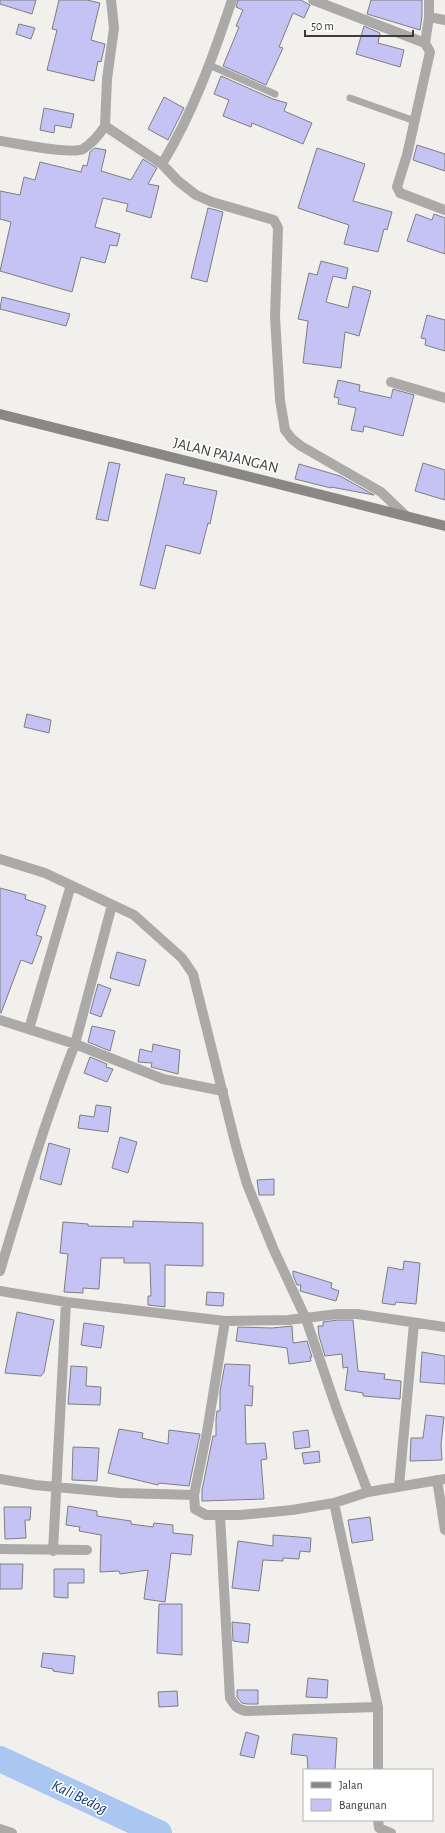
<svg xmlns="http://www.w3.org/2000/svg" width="445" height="1833" font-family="'Alegreya Sans',sans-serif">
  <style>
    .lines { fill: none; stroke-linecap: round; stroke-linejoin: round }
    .river { stroke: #aac7f2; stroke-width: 26 }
    .building { fill: #c5c3f4; stroke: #7e7e81 }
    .lane { stroke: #abaaa9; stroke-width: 7 }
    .street { stroke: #abaaa9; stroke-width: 10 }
    .secondary { stroke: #898886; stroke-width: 10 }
    .labels { text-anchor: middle; stroke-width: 3; stroke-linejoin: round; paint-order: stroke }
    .street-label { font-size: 15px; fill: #3c3b3a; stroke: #fff }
    .water-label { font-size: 16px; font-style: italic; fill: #16396d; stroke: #fff }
  </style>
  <rect width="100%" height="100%" fill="#f2f0ed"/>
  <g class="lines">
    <path class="river" d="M0,1759L159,1833"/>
  </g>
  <path class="building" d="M0,0H36L32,14L0,4Z
    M59,0H87L100,3L91,40L105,44L101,62L98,61L94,81L47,70L57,30L52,29Z
    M238,0H301L310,5L304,18L293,13L279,47L283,48L266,85L223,66L239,27L236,26L243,10L236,7Z
    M371,0H422V16L420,30L367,14Z
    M19,24L35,28L31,39L16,34Z
    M364,26L380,33L378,43L404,50L400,67L356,54Z
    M221,76L273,99L287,103L284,111L312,123L303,144L252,123L251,127L223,116L229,100L214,94Z
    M164,97L184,108L168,140L148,129Z
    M44,108L74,114L71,128L55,125L54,133L40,130Z
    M417,145L445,154V171L413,160Z
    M95,148L106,150L101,171L131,180L143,159L157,168L148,184L159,186L151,218L126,211L128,204L103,198L95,227L120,234L117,246L110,245L105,263L81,257L72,292L0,271L11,222L0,219V191L20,195L24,177L35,180L40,162L81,172L83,165L87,166L90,152Z
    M317,148L365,164L353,201L392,212L387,230L384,229L378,252L344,244L349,225L298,208Z
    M208,208L223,212L207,282L191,278Z
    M416,214L432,220L434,214L445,218V254L407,241Z
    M321,261L348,268L346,279L333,276L326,302L348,308L353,286L371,291L359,336L345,332L341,368L303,363L308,321L298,319L309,273L317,275Z
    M2,297L70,314L66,326L0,309Z
    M427,315L445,320V351L425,345L426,339L421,338Z
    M338,380L360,385L359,391L391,398L393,389L414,395L403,436L364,426L363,432L351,430L356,408L338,404L339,398L334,397Z
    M109,462L120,464L108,521L96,519Z
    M423,463L445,470V500L415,491Z
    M299,464L340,476L374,495L331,487V488L295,479Z
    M166,474L185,478L183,484L217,491L210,524L208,523L200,554L166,545L155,589L140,585Z
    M27,714L51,720L49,733L24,727Z
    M0,888L26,895L25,899L46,906L36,935L42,937L32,964L21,960L1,1013H0Z
    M117,952L146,960L139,986L110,978Z
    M98,984L111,989L101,1017L90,1013Z
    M92,1026L115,1031L110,1051L88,1042Z
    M153,1044L180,1050L178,1074L151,1067L152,1063L138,1062L140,1049L152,1052Z
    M90,1057L107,1064L106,1067L113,1069L107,1082L84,1073Z
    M96,1105L111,1107L108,1132L78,1128L80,1115L94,1117Z
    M120,1137L137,1142L128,1173L112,1168Z
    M49,1143L70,1149L61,1185L40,1179Z
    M274,1179V1195H259L257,1180Z
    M133,1221L203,1223V1266L165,1265V1307L148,1305V1296H151L150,1263H124V1258H101L99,1289L83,1288V1293L64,1292L68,1254L60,1253L63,1222L88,1224V1226L133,1227Z
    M404,1261L420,1263L416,1304L396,1302L395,1305L382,1303L388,1267L403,1270Z
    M293,1271L332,1283L331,1288L339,1291L336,1301L300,1291L301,1285H297L293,1275Z
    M207,1292L224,1293L223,1306L206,1305Z
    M17,1312L54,1320L44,1372L41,1376L5,1373Z
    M338,1320H353L358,1371L385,1374L384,1379L401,1381L400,1399L363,1396V1393L345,1390L348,1367L343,1368L342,1354L325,1356L319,1336L318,1326H323V1322Z
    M84,1323L104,1326L101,1348L81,1345Z
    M292,1326L293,1343L307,1341L312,1357H310L311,1361L289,1364L287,1348L236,1341L238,1327L272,1328Z
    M422,1352L445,1356V1384L420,1382Z
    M225,1364L250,1365L249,1386H253L252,1406L245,1405L246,1444L265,1443L267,1459L261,1460L264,1499L202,1501V1490L213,1436H216V1419L217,1411H220V1391Z
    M71,1366L87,1367L86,1386L101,1387L100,1405L68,1404Z
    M426,1415L444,1417L441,1445L442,1460L410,1461L411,1438H423Z
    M119,1429L143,1433L142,1438L168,1444L169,1430L200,1434L189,1486L159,1483L158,1485L108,1473Z
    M308,1430L310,1447L295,1449L293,1432Z
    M73,1447L99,1448L97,1481L72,1480Z
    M319,1451L320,1462L304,1464L302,1453Z
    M68,1506L97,1511V1516L131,1521V1524L153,1527L154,1523L173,1525V1533L193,1535L191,1555L171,1553L165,1602L144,1599L148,1570L120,1574L119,1571L100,1572L101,1535L79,1531L80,1527L66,1525Z
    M4,1507H31L30,1520H25L26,1538L5,1539Z
    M370,1517L373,1540L352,1543L348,1520Z
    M273,1535L311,1538L310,1552L300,1551L299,1559L283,1558V1561L263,1560L259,1591L232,1588L238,1541L273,1546Z
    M0,1564H23L22,1589H0Z
    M54,1569H84V1583H68V1598L54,1597Z
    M159,1604H182V1655L157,1653Z
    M232,1622L250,1624L248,1643L233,1641Z
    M43,1653L75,1656L73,1674L53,1671V1669L41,1667Z
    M308,1678L328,1680L327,1698L306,1697Z
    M237,1690H258V1704H247L242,1703L237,1697Z
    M177,1691L178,1706L159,1707L158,1692Z
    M246,1732L259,1736L254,1758L240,1755Z
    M293,1734L337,1738L335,1770H308L307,1756L291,1754Z"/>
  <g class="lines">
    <path class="lane" d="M209,65L275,94
      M350,98L415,121"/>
    <path class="street" d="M313,0L425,43L430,52L407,155L397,187L400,193L445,210
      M429,0V17
      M425,43L429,17L445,20
      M105,126L107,79L114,28L111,0
      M0,141C16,143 71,155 83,149C93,143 99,135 105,126L162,164L178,181L196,195L212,202L274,220L278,228L275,317L280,400L285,430L292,439L301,446L381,492L406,516
      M162,164C193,113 213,57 232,0
      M391,382L445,398
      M0,859L45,873L134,915L182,958L193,974L236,1146L247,1184L273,1248L306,1319L337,1410L368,1492L445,1479
      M112,905L75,1044L163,1079L223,1091
      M0,1020L75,1044C46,1118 23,1194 0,1271
      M29,1029L71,885
      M0,1291L66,1302L225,1321L288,1320L338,1314H357L445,1327
      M0,1479L35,1485L120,1493L194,1495L207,1432L225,1321
      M437,1480L445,1530
      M399,1486L414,1323
      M194,1495L195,1509L206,1515H240L292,1510L334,1503L368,1492
      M334,1503L378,1707V1770
      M220,1515L230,1698C235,1706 237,1709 246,1711L378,1707
      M0,1549L87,1550
      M53,1551L66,1302
      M378,1820L379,1828L391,1833
      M0,1829L12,1833"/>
    <path class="secondary" d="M0,414L445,526"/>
  </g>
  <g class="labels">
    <g class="street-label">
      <text transform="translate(226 455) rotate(14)" y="5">JALAN PAJANGAN</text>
    </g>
    <g class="water-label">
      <text transform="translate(80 1796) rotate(25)" y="6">Kali Bedog</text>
    </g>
  </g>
  <rect x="303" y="1769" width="130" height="52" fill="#ffffff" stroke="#b1b1b0"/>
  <rect x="311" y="1782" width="20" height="6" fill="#898886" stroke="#b1b1b0"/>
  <text x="339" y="1789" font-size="12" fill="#3c3b3a">Jalan</text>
  <rect x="311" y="1799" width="20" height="12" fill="#c5c3f4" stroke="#b1b1b0"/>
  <text x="339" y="1809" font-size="12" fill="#3c3b3a">Bangunan</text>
  <path d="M305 30v6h108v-6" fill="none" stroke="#3c3b3a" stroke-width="2"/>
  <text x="311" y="30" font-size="12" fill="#3c3b3a" stroke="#ffffff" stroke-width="3" paint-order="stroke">50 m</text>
</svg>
